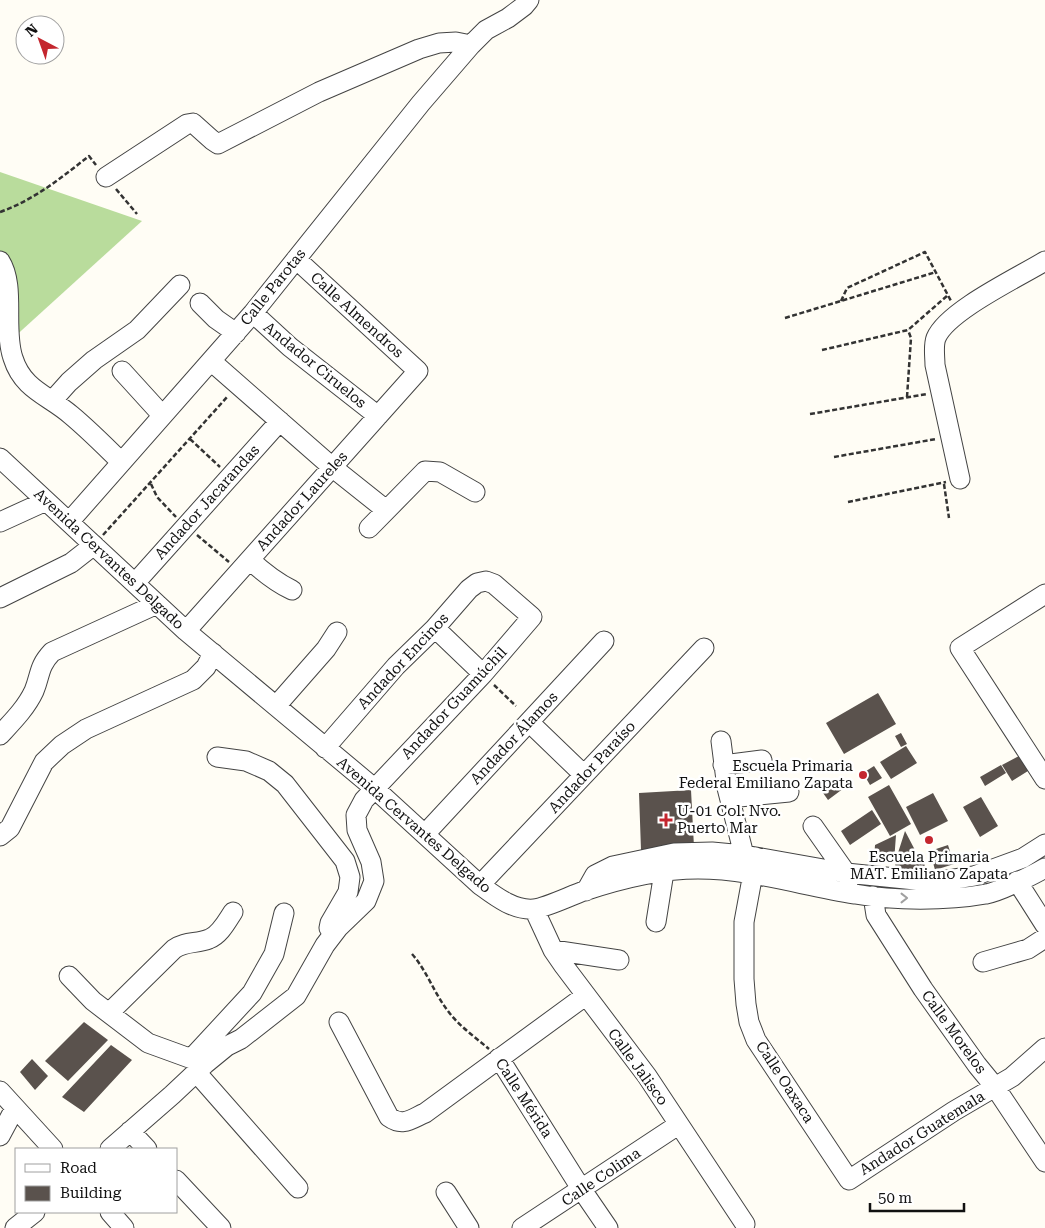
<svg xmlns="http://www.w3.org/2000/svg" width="1045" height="1228" font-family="'Roboto Serif',serif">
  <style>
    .forest { fill: #b9dc9c }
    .building { fill: #5a524d }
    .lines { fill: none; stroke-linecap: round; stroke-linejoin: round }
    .minor-casing { stroke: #444; stroke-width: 21 }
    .path { stroke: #333; stroke-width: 2.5; stroke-dasharray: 5 2.5; stroke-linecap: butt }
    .minor { stroke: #fff; stroke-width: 19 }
    .oneway { stroke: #a0a0a0 }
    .poi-dot { fill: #c4262e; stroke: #fff; stroke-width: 2 }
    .labels { text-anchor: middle; stroke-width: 5; stroke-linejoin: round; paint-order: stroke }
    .street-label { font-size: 15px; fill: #111; stroke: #fff }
    .poi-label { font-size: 15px; fill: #111; stroke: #fff; text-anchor: end }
  </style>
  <rect width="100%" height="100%" fill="#fffdf5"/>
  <path class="forest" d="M0,172L142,221L0,350Z"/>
  <path class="building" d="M878,693L896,724L844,754L826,723Z
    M901,733L907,744L901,747L895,736Z
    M906,746L917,763L891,779L880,762Z
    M1019,756L1028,771L1012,781L1002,765Z
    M1001,765L1006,773L985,786L980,777Z
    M874,766L882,778L870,785L863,773Z
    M836,778L844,788L828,800L821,790Z
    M889,785L911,824L890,836L868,797Z
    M691,790L694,847L641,850L639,793Z
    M933,793L948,821L920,835L906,807Z
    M981,797L998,826L980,837L963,807Z
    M872,810L881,824L850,845L841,831Z
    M905,831L916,852L912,856L923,854L925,868L894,873L897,856Z
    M896,835L894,862L874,860L875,845Z
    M948,845L954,864L935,870L930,851Z
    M84,1022L108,1040L68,1081L45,1061Z
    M111,1045L132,1060L84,1112L62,1097Z
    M32,1059L48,1076L35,1090L20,1072Z"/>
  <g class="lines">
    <g class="minor-casing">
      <path id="minor" d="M106,177L187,124L193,123L212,140L218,144L319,92L419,49L439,43L456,42L471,45
        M0,261C16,286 3,329 13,358C23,390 48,395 71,415C89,430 105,446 121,462
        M200,303L216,319L236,333
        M253,313L290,347L378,416
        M211,361L332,467L386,510
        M122,371L162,415
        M52,401L69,382L94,360L137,330L180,285
        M0,458L186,631L374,788L480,885C495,896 514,911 534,909C545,908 572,895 584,891C620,879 660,869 698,869C751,869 803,886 855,894C894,901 947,901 986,894C999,892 1033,875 1045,868
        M960,479L935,365C935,357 933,346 936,338C947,311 1019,277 1045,261
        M0,522L46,501
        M69,522L253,313L421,103L471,45L486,30L508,18L524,6L529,0
        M369,528L425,471L440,472L475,492
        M250,560C263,572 275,582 292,590
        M135,583L280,421
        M1045,594L960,648L1045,779
        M0,598L71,563L94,545
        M435,628L483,674
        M186,631L418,371L296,259
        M276,706L326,649L337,632
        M529,722L584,775
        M0,735C13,721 26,708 34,691C41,674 38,667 52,652L157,604
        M721,741L727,788L744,855
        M217,757L246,761L269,771L285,784L345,861L350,877L348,892L330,923L329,928L333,934
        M723,765L762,760
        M730,798L789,792
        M813,826L846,873L849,880
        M425,834L604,641
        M0,836L10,828L44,762L62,745L86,729L193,680L206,667L213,653
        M756,857L744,922V979L746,1004L749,1022L756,1040L849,1180L954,1111L1012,1077L1045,1048
        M1017,881L1045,925
        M480,885L704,648
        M586,891L595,875L613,866L674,853L712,852L744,855L846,873L935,882L974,876L1023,858L1045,844
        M873,896L876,915L923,989L977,1065L995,1087L1045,1162
        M534,909L553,950L564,966L647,1076L745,1224
        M656,922L664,872
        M553,950L619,960
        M983,962L1028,949L1045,938
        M69,976L93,1001L148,1043L203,1063
        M109,1013L174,949C185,941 197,944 209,939C220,935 227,921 233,912
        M339,1022L389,1117C403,1127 411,1119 425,1113L585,996
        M499,1058L582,1190L608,1228
        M191,1059L252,993L274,954L284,913
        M196,1072L298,1188
        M0,1091L53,1149
        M130,1131L147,1149
        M0,1136L15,1108
        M110,1149L172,1095L205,1064L227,1046L241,1039L296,996L325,945L338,928L366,901L374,881L371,862L357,830L356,815L364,800L483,674L532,617L494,584L486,581L477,583L469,589L435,628L396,666L325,748
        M176,1180L221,1228
        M446,1192L469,1228
        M110,1212L124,1228
        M15,1228L35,1212
        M522,1228L678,1125"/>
    </g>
    <path class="path" d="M116,189L137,214
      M0,212C34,200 61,178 89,156L96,165
      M841,301L847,288L925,252L951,301
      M785,318L936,272
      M822,350L908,330L948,295
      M907,397L911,338L908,330
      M810,414L927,394
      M190,439L220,467
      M834,457L936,439
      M151,484L157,497L176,517
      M944,484L949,518
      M848,502L946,482
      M103,535L228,396
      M197,535L229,562
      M494,685L516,706
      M412,954C427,971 434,993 448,1011C459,1026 475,1037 489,1049"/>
    <use href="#minor" class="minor"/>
  </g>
  <defs><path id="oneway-chevron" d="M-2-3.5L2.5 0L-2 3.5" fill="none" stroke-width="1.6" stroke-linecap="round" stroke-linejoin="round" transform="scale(1.25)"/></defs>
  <use class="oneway" href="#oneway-chevron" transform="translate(904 898)"/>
  <g class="poi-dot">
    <circle cx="863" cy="775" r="5"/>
    <path d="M663.5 812.5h5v5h5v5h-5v5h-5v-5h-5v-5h5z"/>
    <circle cx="929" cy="840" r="5"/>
  </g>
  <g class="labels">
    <g class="street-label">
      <text transform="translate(273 287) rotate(-51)" y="5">Calle Parotas</text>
      <text transform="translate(357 315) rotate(42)" y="5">Calle Almendros</text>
      <text transform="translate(315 365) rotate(39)" y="5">Andador Ciruelos</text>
      <text transform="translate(302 501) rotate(-48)" y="5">Andador Laureles</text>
      <text transform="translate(207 502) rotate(-48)" y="5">Andador Jacarandas</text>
      <text transform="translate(109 559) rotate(43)" y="5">Avenida Cervantes Delgado</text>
      <text transform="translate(403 661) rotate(-47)" y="5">Andador Encinos</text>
      <text transform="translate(454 703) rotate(-47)" y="5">Andador Guamúchil</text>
      <text transform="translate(514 738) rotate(-47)" y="5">Andador Álamos</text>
      <text transform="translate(592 767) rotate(-47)" y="5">Andador Paraíso</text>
      <text transform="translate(414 825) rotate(41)" y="5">Avenida Cervantes Delgado</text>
      <text transform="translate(954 1032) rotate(54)" y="5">Calle Morelos</text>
      <text transform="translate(638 1067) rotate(54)" y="5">Calle Jalisco</text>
      <text transform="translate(785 1082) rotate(57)" y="5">Calle Oaxaca</text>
      <text transform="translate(524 1098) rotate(57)" y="5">Calle Mérida</text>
      <text transform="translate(922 1133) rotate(-32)" y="5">Andador Guatemala</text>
      <text transform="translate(601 1177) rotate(-34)" y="5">Calle Colima</text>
    </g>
    <g class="poi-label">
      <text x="853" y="771">Escuela Primaria<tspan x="853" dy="17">Federal Emiliano Zapata</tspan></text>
      <text x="677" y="816" text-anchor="start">U-01 Col. Nvo.<tspan x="677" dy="17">Puerto Mar</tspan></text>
      <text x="929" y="862" text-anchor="middle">Escuela Primaria<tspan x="929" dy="17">MAT. Emiliano Zapata</tspan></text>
    </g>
  </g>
  <rect x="15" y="1148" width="162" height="65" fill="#ffffff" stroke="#a0a0a0"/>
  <rect x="25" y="1164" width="25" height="8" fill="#ffffff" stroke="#a0a0a0"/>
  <text x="60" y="1173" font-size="15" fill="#111111">Road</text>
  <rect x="25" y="1186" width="25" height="15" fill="#5a524d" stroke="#a0a0a0"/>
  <text x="60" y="1198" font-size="15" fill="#111111">Building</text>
  <g transform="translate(40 40) rotate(319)"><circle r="24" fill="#ffffff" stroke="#a0a0a0"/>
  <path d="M0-4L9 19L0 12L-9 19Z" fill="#c4262e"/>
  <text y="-8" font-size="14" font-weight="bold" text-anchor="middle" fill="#111111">N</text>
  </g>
  <path d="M870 1203v8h94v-8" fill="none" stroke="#111111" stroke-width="2.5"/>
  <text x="878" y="1203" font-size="15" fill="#111111" stroke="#ffffff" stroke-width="4" paint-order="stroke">50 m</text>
</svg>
